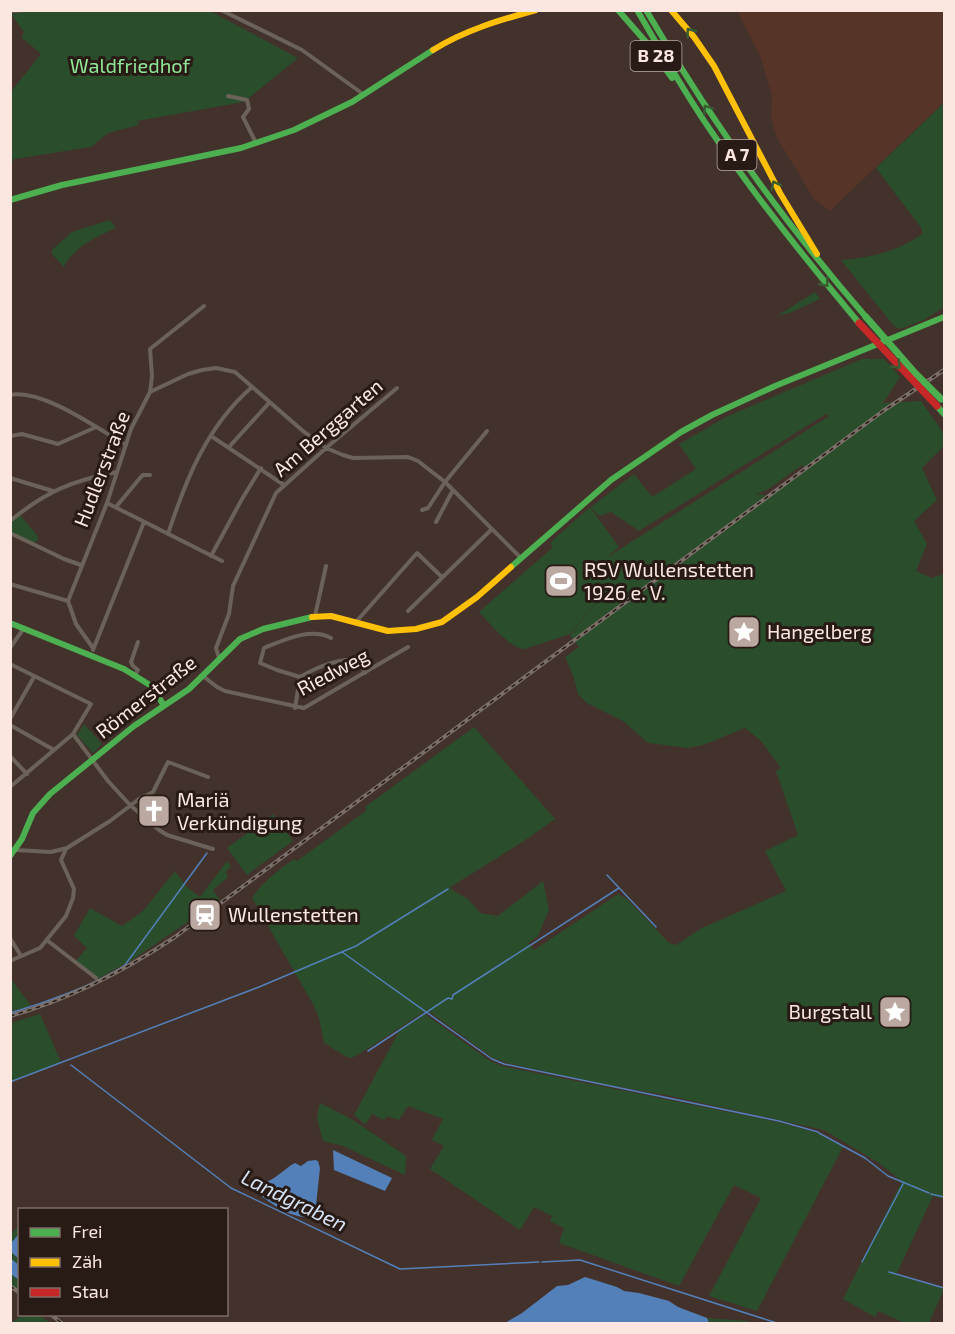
<svg xmlns="http://www.w3.org/2000/svg" width="955" height="1334" font-family="'Exo 2',sans-serif">
  <style>
    .built { fill: #573428 }
    .green { fill: #2a4d2b; fill-rule: evenodd }
    .water { fill: #5380b9 }
    .lines { fill: none; stroke-linecap: round; stroke-linejoin: round }
    .stream { stroke: #5380b9; stroke-width: 1.5 }
    .street { stroke: #6b6259; stroke-width: 4 }
    .fast { stroke: #4caf50; stroke-width: 6 }
    .slow { stroke: #ffc107; stroke-width: 6 }
    .rail-casing { stroke: #7b7069; stroke-width: 4 }
    .rail { stroke: #281a15; stroke-width: 1.5; stroke-dasharray: 4.5; stroke-linecap: butt }
    .fast-bridge { stroke: #4caf50; stroke-width: 7 }
    .jam-bridge { stroke: #c62828; stroke-width: 7 }
    .oneway { stroke: #385d30 }
    .labels { text-anchor: middle; stroke-width: 6; stroke-linejoin: round; paint-order: stroke }
    .shield { fill: #281a15; stroke: #bcaaa3; stroke-width: 1.5 }
    .shield-label { font-size: 18px; font-weight: bold; fill: #fce7e0 }
    .park-label { font-size: 20px; fill: #8fe897; stroke: #281a15 }
    .street-label { font-size: 20px; fill: #fce7e0; stroke: #281a15 }
    .poi-label { font-size: 20px; fill: #fce7e0; stroke: #281a15; text-anchor: start }
    .water-label { font-size: 21px; font-style: italic; fill: #d5e3f4; stroke: #281a15 }
  </style>
  <rect width="100%" height="100%" fill="#43322c"/>
  <path class="built" d="M876,10L878,14L881,11H944V102L830,211L814,199L777,138L771,117L772,96L760,56L737,11Z"/>
  <path class="green" d="M41,10L210,11L298,58L244,102L137,121L139,125L108,133L91,147L14,159L11,165L10,93L41,54L22,38L24,32L11,14Z
    M944,103V307L924,320L900,329L894,326L841,260C869,258 899,251 922,234V229L876,168Z
    M110,220L116,228C99,235 71,249 64,267L52,254V250L72,232Z
    M815,292L820,299L792,312L777,316Z
    M862,359H884L900,377L883,403L921,401L944,434V446L922,468L937,500L914,521L927,544L916,571L932,578L944,574V1199L933,1196L896,1275L944,1289L929,1323H905L878,1311L875,1317L843,1299L901,1183H904L879,1163L824,1130L666,1095L603,1084L507,1063L493,1058L427,1010L361,1053L351,1058L347,1057L324,1043L319,1018L313,1004L252,898C263,882 278,870 294,859L297,861L367,810L365,807L474,727L555,819L524,841L449,888L468,899L480,913L498,916L543,881L549,910L538,936L528,943L534,950L618,894L627,899L669,943L676,945L702,928L786,891L765,851L798,835L776,771L781,768L761,741L745,728L703,745L688,748L648,743L623,721L587,703L578,694L574,678L565,657L579,647L570,635L605,593L570,634L524,649C510,648 489,623 479,612L552,548L551,542L590,507L619,547L606,558L829,416L826,414L639,531L611,512L599,516L591,507L634,474L652,497L696,469L679,444L728,416ZM802,465L805,469L770,496L756,494L767,490Z
    M20,515L37,535L38,540L33,544L11,532V522Z
    M84,724L102,744L93,753L77,735Z
    M273,814L293,841L247,875L227,848Z
    M227,861L231,866L226,872L228,877L213,890L220,900L132,960L97,979L75,962L87,948L74,936L90,908L122,926L143,911L175,871L186,886L200,897Z
    M10,979H11L31,1006L11,1011Z
    M40,1014L61,1062L11,1081V1023Z
    M425,1014L490,1061L502,1066L778,1122L817,1133L843,1147L757,1311L709,1296L761,1198L734,1185L679,1286L559,1243L564,1228L550,1221L552,1216L534,1207L520,1230L430,1169L444,1146L432,1140L443,1119L408,1106L399,1120L387,1116L384,1120L372,1114L365,1125L354,1115L399,1031Z
    M320,1103L353,1120L406,1156L405,1175L343,1146L323,1141L317,1118Z
    M19,1225V1291L11,1285L10,1235Z
    M24,1314L39,1315L49,1322L45,1323H11Z
    M707,1318L748,1321L754,1323H709Z"/>
  <path class="water" d="M333,1150L392,1178L385,1191L334,1170Z
    M315,1160L318,1161L320,1168L315,1215C296,1223 270,1203 255,1191C261,1183 266,1183 274,1178C282,1173 287,1167 295,1163L301,1166L308,1161Z
    M18,1235L20,1236L19,1259L10,1251L11,1243Z
    M10,1258L19,1265V1280L11,1274Z
    M585,1277L617,1287L624,1291L639,1293L669,1301L678,1307L707,1318L709,1323H505L522,1313L557,1286L568,1285Z"/>
  <g class="lines">
    <path class="stream" d="M607,875L656,927
      M342,952L492,1059L504,1064L779,1121L818,1132
      M10,1013C45,1003 95,985 125,965L207,853
      M368,1051L448,998L452,999L453,995L619,888
      M71,1065L231,1188L400,1269L539,1262
      M10,1082L259,987L356,946L448,889
      M819,1133L865,1158L888,1176L929,1193
      M931,1194L944,1197
      M542,1262L580,1260L780,1324
      M862,1262L903,1184
      M889,1272L944,1288"/>
    <path class="street" d="M221,10L302,50L363,94
      M10,11L28,10
      M228,96L247,100L249,109L243,117L256,143
      M150,392L152,376L150,349L204,306
      M10,395C42,388 98,429 126,445
      M10,436L22,434L58,444L94,428
      M211,436L284,485
      M229,447L269,403
      M10,478L53,491
      M107,503L222,561
      M116,507L140,478L143,475H150
      M422,510L428,508L445,482L487,431
      M10,521C47,491 71,481 117,472
      M436,522L453,490
      M10,533L64,559L81,565
      M168,534C186,479 207,426 252,387
      M211,556L242,499L261,468
      M10,584L68,601
      M408,611L492,529
      M315,616L326,566
      M355,623L417,553L442,577
      M331,638C311,627 284,640 264,648L260,663L277,670L300,677C312,670 348,652 360,664C362,666 363,670 365,673
      M10,648L24,628
      M93,648L76,624L68,601L107,503L131,429L150,392L188,374L202,370L216,368L235,372L303,431L326,448L343,455L353,458L408,457L418,461L445,482L521,558
      M93,650L144,522
      M219,658L216,648L229,614L233,586L276,493L326,448L397,388
      M10,664L91,704L73,734L10,787
      M135,675L138,670L133,666L131,662L138,642
      M203,676L217,687L225,691L304,708L408,647
      M295,708L300,677
      M10,719L34,677
      M10,725L54,750
      M73,734L108,781L130,805L159,830L167,835L213,849
      M10,756L27,774
      M16,850L51,852L67,848L110,821L139,799L153,792L168,762L208,777
      M10,938L21,956
      M48,941L96,978
      M10,961L40,948L66,916L73,898L74,889L61,860L66,849"/>
    <path class="fast" d="M618,10L646,42L672,78
      M637,10C661,51 684,92 711,131C756,198 807,261 859,323
      M646,10C710,120 783,221 866,317
      M10,200L62,185L241,148L294,130L352,102L433,50
      M937,406L944,414
      M511,567L611,480L681,432L712,415L775,386L944,317
      M10,623L124,669L153,687L164,706
      M10,856L22,839L33,813L50,794L134,726L189,689L240,639L263,629L312,617"/>
    <path class="slow" d="M671,10L694,37L714,66L780,193L817,254
      M433,50C465,30 500,20 536,10
      M312,617L331,616L388,631L416,629L442,622L477,597L511,567"/>
    <g class="rail-casing">
      <path id="rail" d="M10,1016C70,999 124,971 175,937L883,411L944,370
        M10,1286L20,1293
        M50,1314L63,1324"/>
    </g>
    <use href="#rail" class="rail"/>
    <path class="fast-bridge" d="M866,317L915,373L941,399"/>
    <path class="jam-bridge" d="M859,323L937,406"/>
  </g>
  <defs><path id="oneway-chevron" d="M-2-3.5L2.5 0L-2 3.5" fill="none" stroke-width="1.6" stroke-linecap="round" stroke-linejoin="round" transform="scale(1.5)"/></defs>
  <g class="oneway">
    <use href="#oneway-chevron" transform="translate(690 32) rotate(-127)"/>
    <use href="#oneway-chevron" transform="translate(707 109) rotate(-124)"/>
    <use href="#oneway-chevron" transform="translate(775 185) rotate(-117)"/>
    <use href="#oneway-chevron" transform="translate(825 283) rotate(51)"/>
    <use href="#oneway-chevron" transform="translate(897 365) rotate(46)"/>
  </g>
  <defs>
    <g id="stadium-square" transform="scale(1.725)"><rect x="-9" y="-9" width="18" height="18" rx="4" fill="#bba8a1" stroke="#281a15"/><path d="M0-5a6.5 5 0 1 0 0 10a6.5 5 0 1 0 0-10ZM-3.5-1.8h7v3.6h-7Z" fill="#fff"/></g>
    <g id="sight-square" transform="scale(1.725)"><rect x="-9" y="-9" width="18" height="18" rx="4" fill="#bba8a1" stroke="#281a15"/><path d="M0-6L1.8-2.2L6-1.7L2.9 1.2L3.7 5.4L0 3.3L-3.7 5.4L-2.9 1.2L-6-1.7L-1.8-2.2Z" fill="#fff"/></g>
    <g id="church-square" transform="scale(1.725)"><rect x="-9" y="-9" width="18" height="18" rx="4" fill="#bba8a1" stroke="#281a15"/><path d="M-1.2-6h2.4v3.5h3.3v2.4h-3.3V6h-2.4V-.1h-3.3v-2.4h3.3Z" fill="#fff"/></g>
    <g id="station-square" transform="scale(1.725)"><rect x="-9" y="-9" width="18" height="18" rx="4" fill="#bba8a1" stroke="#281a15"/><path d="M-3-6H3Q5-6 5-4V2Q5 4 3 4L4.5 6H3L1.5 4h-3L-3 6H-4.5L-3 4Q-5 4-5 2V-4Q-5-6-3-6ZM-3.5-4v3h7v-3ZM-3.5 1v1.5H-2V1ZM2 1v1.5H3.5V1Z" fill="#fff"/></g>
  </defs>
  <g fill-rule="evenodd">
    <use href="#stadium-square" x="561" y="581"/>
    <use href="#sight-square" x="744" y="632"/>
    <use href="#church-square" x="154" y="811"/>
    <use href="#station-square" x="205" y="915"/>
    <use href="#sight-square" x="895" y="1012"/>
  </g>
  <g class="labels">
    <g class="shield">
      <rect x="630.5" y="41" width="51" height="30" rx="4.5"/>
      <rect x="717.5" y="140" width="39" height="30" rx="4.5"/>
    </g>
    <g class="shield-label">
      <text x="656" y="62">B 28</text>
      <text x="737" y="161">A 7</text>
    </g>
    <g class="park-label">
      <text x="130" y="73">Waldfriedhof</text>
    </g>
    <g class="street-label">
      <text transform="translate(328 428) rotate(-41)" y="7">Am Berggarten</text>
      <text transform="translate(102 469) rotate(-69)" y="7">Hudlerstraße</text>
      <text transform="translate(333 672) rotate(-28)" y="7">Riedweg</text>
      <text transform="translate(146 697) rotate(-38)" y="7">Römerstraße</text>
    </g>
    <g class="poi-label">
      <text x="584" y="577">RSV Wullenstetten<tspan x="584" dy="23">1926 e. V.</tspan></text>
      <text x="767" y="639">Hangelberg</text>
      <text x="177" y="807">Mariä<tspan x="177" dy="23">Verkündigung</tspan></text>
      <text x="228" y="922">Wullenstetten</text>
      <text x="872" y="1019" text-anchor="end">Burgstall</text>
    </g>
    <g class="water-label">
      <text transform="translate(294 1201) rotate(26)" y="7">Landgraben</text>
    </g>
  </g>
  <rect width="955" height="1334" fill="none" stroke="#fce7e0" stroke-width="24"/>
  <rect x="18" y="1208" width="210" height="108" fill="#281a15" stroke="#7d6c66" stroke-width="1.5"/>
  <rect x="30" y="1228" width="30" height="9" fill="#4caf50" stroke="#7d6c66" stroke-width="1.5"/>
  <text x="72" y="1238" font-size="18" fill="#fce7e0">Frei</text>
  <rect x="30" y="1258" width="30" height="9" fill="#ffc107" stroke="#7d6c66" stroke-width="1.5"/>
  <text x="72" y="1268" font-size="18" fill="#fce7e0">Zäh</text>
  <rect x="30" y="1288" width="30" height="9" fill="#c62828" stroke="#7d6c66" stroke-width="1.5"/>
  <text x="72" y="1298" font-size="18" fill="#fce7e0">Stau</text>
</svg>
